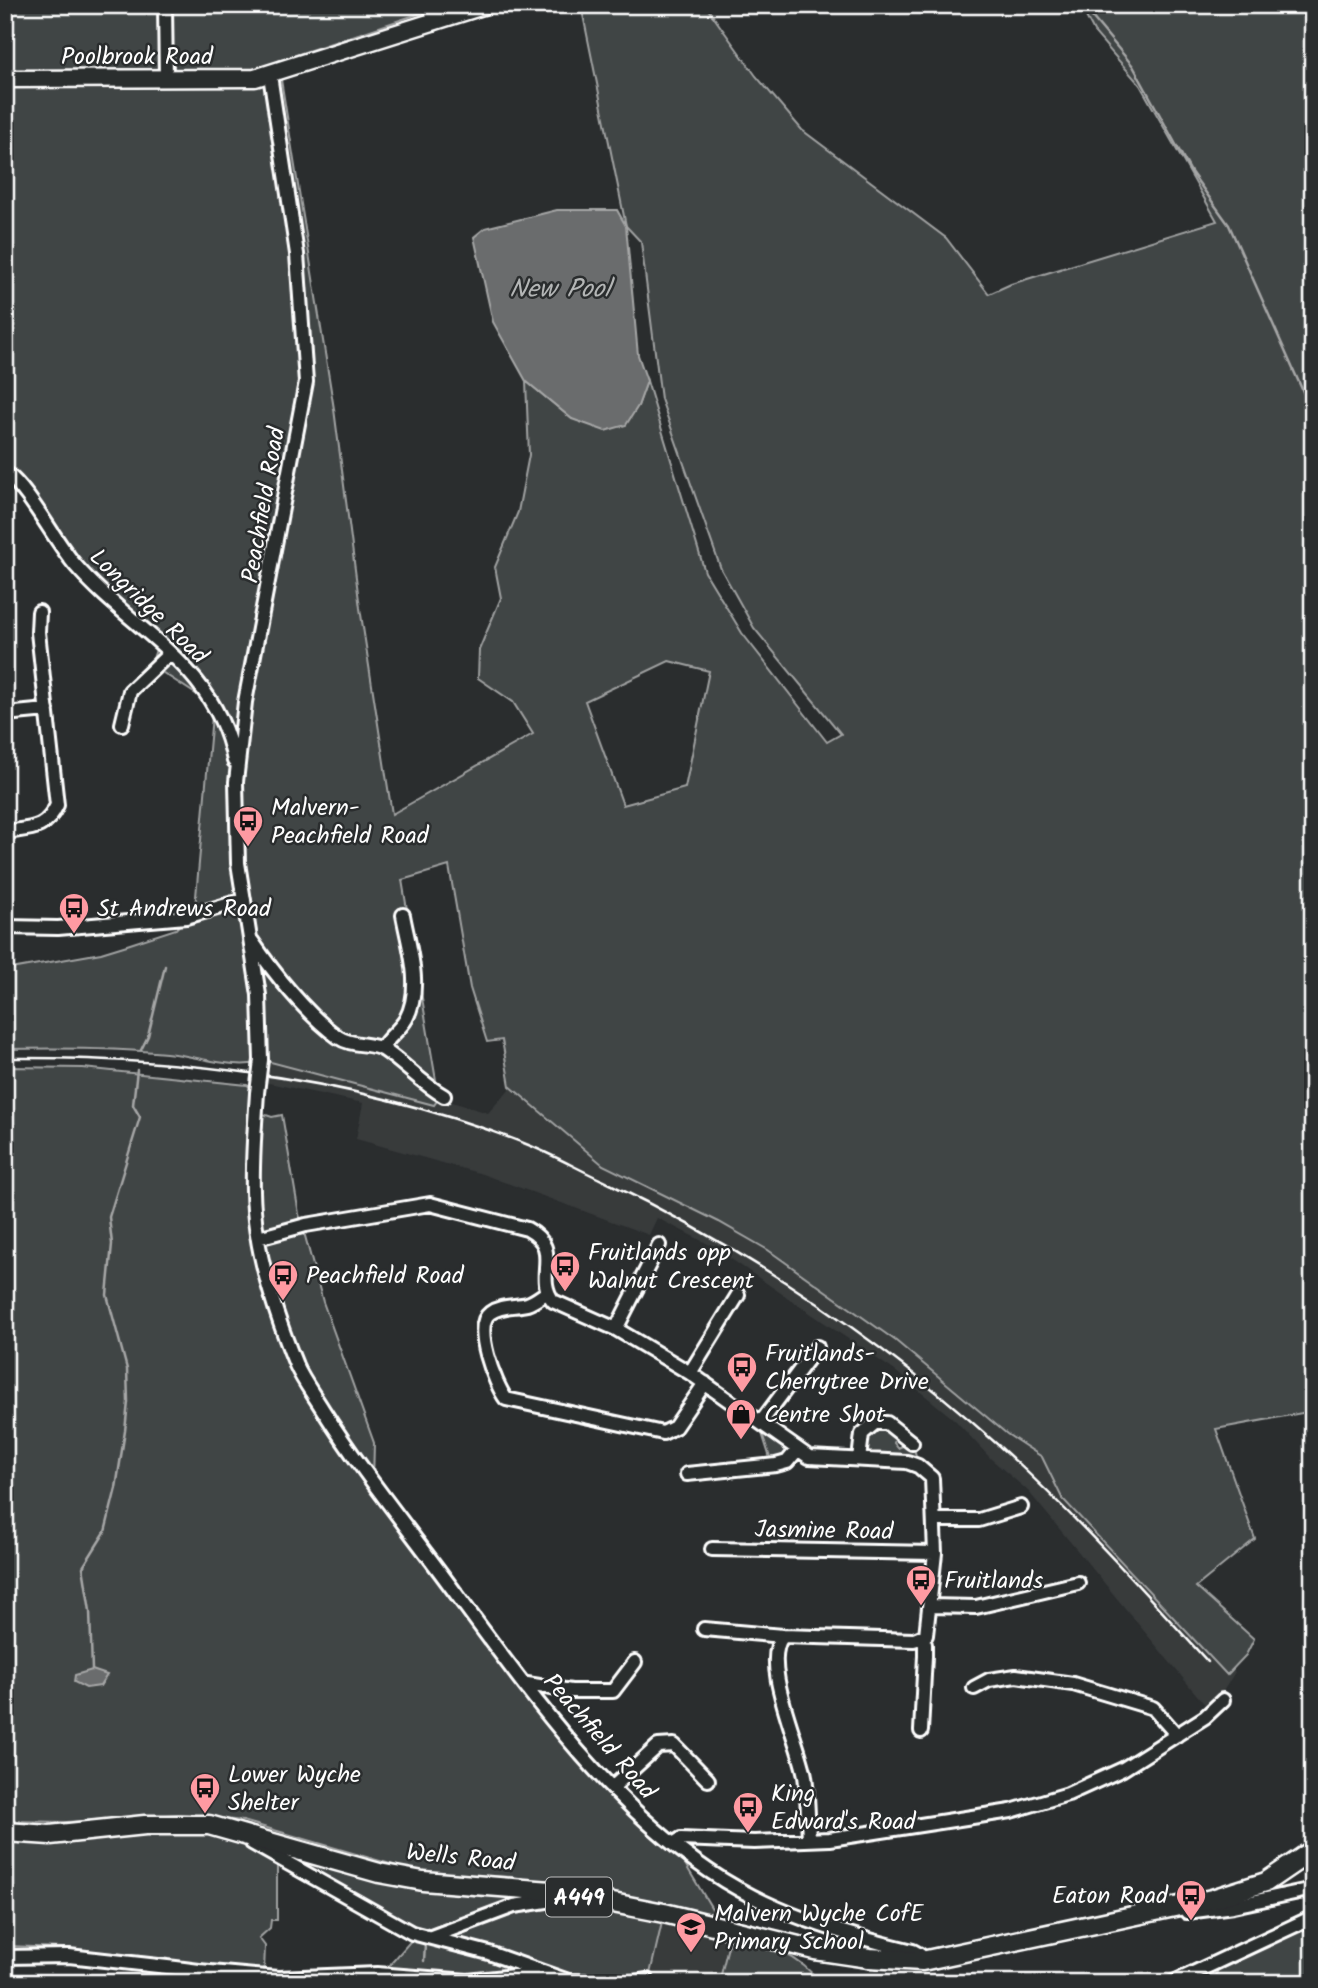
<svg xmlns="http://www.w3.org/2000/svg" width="1318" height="1988" font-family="Kalam,sans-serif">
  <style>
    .built { fill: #373a3b }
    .green { fill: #414445; stroke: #a0a2a2; stroke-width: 2; fill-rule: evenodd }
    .water { fill: #6a6c6d; stroke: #a6a7a7; stroke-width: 2 }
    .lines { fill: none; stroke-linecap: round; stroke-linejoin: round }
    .stream { stroke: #a6a7a7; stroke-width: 2.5 }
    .minor-casing { stroke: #fff; stroke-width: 18 }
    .major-casing { stroke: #fff; stroke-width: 21 }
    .highway-casing { stroke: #fff; stroke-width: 23 }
    .minor { stroke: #2a2d2e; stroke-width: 12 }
    .major { stroke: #2a2d2e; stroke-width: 16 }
    .highway { stroke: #2a2d2e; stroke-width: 18 }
    .rail { stroke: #fff; stroke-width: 2.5 }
    .minor-bridge-casing { stroke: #fff; stroke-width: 18; stroke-linecap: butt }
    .minor-bridge { stroke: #2a2d2e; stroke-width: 12 }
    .labels { text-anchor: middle; stroke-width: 5; stroke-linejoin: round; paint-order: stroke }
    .shield { fill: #2a2d2e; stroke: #bfc0c0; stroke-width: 2 }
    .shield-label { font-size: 23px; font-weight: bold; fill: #fff }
    .street-label { font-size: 24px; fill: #fff; stroke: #2a2d2e }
    .poi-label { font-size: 24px; fill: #fff; stroke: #2a2d2e; text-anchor: start }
    .water-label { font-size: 26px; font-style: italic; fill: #b4b6b6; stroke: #2a2d2e }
  </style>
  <rect width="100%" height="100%" fill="#2a2d2e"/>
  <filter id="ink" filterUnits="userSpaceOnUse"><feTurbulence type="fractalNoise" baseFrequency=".0143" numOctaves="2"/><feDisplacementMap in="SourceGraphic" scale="14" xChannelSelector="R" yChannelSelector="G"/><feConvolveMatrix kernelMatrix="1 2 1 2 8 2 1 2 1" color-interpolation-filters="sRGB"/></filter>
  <g filter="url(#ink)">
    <path class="built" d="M267,1061L434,1105L439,1098L488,1113L512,1086L603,1165L719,1222L768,1250L896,1341L1007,1434L1042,1457L1235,1672L1224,1690L1206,1706L1028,1491L991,1459L956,1421L895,1371L712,1246L657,1218L649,1235L482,1174L356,1139L363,1103L264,1082Z
      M663,1918L731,1934L719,1983H648Z"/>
    <path class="green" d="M5,5H423L424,12L278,61L334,409L360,608L392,814L533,734L513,702L478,678L479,650L501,598L495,567L518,512L529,455L526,381L572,419L638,406L647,381L705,572L742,633L827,742L841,734L754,628L721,569L661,399L641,242L626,226L581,5H705L756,76L802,130L946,238L989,294L1011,284L1217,221L1140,85L1094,32L1080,5H1313V1411L1216,1429L1255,1539L1196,1587L1254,1639L1246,1655L1227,1675L1062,1498L1042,1457L1007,1434L896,1341L768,1250L719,1222L603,1165L510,1086L502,1040L487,1042L470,988L449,866L402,880L439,1098L434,1105L267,1061C234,1071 200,1056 166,1053C113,1048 59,1048 5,1049V970L101,953L127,945L176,929L195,908L214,693L177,653L78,562L5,468ZM669,661L709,671L685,788L623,805L585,701Z
      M157,646L186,674L208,702L151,665Z
      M5,1067L83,1068L247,1085L262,1095L263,1114L272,1117L282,1115L299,1214L323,1302L374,1443L373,1482L578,1749L673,1844L720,1922L636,1899L512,1877L421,1873L243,1821L179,1814L67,1822L5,1821Z
      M881,1424L896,1437L894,1443L898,1448L905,1445L914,1448L916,1456L870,1453L866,1450V1435Z
      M762,1433L769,1438H777L787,1447L786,1458L771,1461Z
      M134,1830H168L230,1835L277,1863V1920H271L270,1928L259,1938L265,1946L264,1972L63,1948L5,1946V1840C50,1846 90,1840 134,1830Z
      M291,1855L554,1896L425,1931L276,1856Z
      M574,1900L663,1918L650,1974C581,1988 512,1957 446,1937L515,1909Z
      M1313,1921V1983H1215L1219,1962Z
      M731,1934C764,1944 800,1954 820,1983H719Z
      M414,1937L453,1946L524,1970L455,1975L387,1968Z"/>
    <path class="water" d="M557,210H617L626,226L638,355L647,381L638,406L626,425L605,431L572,419L526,381L493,322L474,237L485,228Z
      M92,1670L107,1675L100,1686L86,1688L74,1682L75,1675Z"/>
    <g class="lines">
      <path class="stream" d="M1082,5L1133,66L1191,172L1229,225L1313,414
        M141,1050L148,1036L165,966
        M92,1670L90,1611L83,1567L105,1532L116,1488L125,1431L128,1402L127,1369L107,1295L112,1244L109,1217L140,1117L133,1105L137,1070
        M424,1961L425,1944"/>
      <g class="minor-casing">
        <path id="minor" d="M165,5L166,79
          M431,5L434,23
          M5,472C31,492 53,539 76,566C133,632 216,665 234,761
          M5,714L47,710
          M122,724L130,691L170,653
          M5,832C31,828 45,831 57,805L38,632L39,612
          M5,927L58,928L186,917L244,900
          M252,941C273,972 307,1015 338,1037C352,1047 371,1042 384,1050C405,1064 421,1083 444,1096
          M382,1048C388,1037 399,1031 406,1019C423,987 409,948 403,915
          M261,1060L259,995L238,863L236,782L245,702L306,382L297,254L270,75
          M257,1093C255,1125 252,1158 253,1191C254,1250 274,1311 296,1365C303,1381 314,1395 323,1410C355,1461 392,1508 428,1556C511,1666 594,1793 709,1871C771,1913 842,1934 913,1951L920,1955L922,1961
          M258,1238L306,1225L430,1204L527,1229C564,1249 533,1274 553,1301L616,1329L690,1373L809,1457L907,1462L918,1466L932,1478L935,1553L926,1635L914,1640L783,1636C760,1662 799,1742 805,1776C808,1797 808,1819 809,1840
          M546,1293C540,1297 534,1302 527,1304C515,1307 501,1305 490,1313C472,1326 495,1384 506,1399L663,1433L675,1427L705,1383
          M616,1329L659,1245
          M690,1373L738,1295
          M761,1422L817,1347
          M859,1459L862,1434L875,1423H887L912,1443
          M687,1474L776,1465L787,1462L798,1449
          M936,1520H979L1021,1507
          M712,1549L935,1553
          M930,1606L976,1607L1078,1583
          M704,1629L783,1636
          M921,1638L925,1644V1656L921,1731
          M527,1684L571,1691H613L635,1662
          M974,1688L989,1680L1016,1676L1073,1684L1153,1708L1177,1735
          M612,1788L658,1746L674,1745L708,1780
          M252,1843L412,1933L489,1953L574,1983
          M673,1844L681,1839L754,1842L830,1839L1011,1811L1068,1794L1123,1769L1205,1717L1223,1700
          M1187,1912L1233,1906L1313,1889
          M431,1937L514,1906L566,1898
          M5,1957L69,1956L176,1968L199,1971L215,1983
          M199,1971L278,1978L377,1974L468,1981L532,1974L538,1970
          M569,1981L628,1983
          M629,1983L647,1980
          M1172,1983L1313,1917"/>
      </g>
      <g class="major-casing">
        <path id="major" d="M5,79L255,78L486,5"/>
      </g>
      <g class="highway-casing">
        <path id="highway" d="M5,1832L50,1835L145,1825H209L379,1873L423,1881L551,1891L664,1913L815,1950L869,1958L922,1961L1212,1899L1266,1882L1313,1850"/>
      </g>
      <use href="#minor" class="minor"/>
      <use href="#major" class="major"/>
      <use href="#highway" class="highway"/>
      <path class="rail" d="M5,1058C180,1056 358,1079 521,1142C550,1153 576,1168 604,1181C748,1250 879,1338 998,1445C1073,1513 1140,1587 1208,1662"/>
      <g class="minor-bridge-casing">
        <path id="minor-bridge" d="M257,1093L261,1060"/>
      </g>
      <use href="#minor-bridge" class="minor-bridge"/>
    </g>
  </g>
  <defs>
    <g id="bus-pin" transform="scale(1.575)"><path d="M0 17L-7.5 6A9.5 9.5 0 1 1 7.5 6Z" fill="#ff9aa2" stroke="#2a2d2e"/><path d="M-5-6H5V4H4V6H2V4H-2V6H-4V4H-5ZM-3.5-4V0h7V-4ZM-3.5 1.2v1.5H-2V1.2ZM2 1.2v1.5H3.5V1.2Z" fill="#111"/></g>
    <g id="shop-pin" transform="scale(1.575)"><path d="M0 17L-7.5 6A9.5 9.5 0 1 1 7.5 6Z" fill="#ff9aa2" stroke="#2a2d2e"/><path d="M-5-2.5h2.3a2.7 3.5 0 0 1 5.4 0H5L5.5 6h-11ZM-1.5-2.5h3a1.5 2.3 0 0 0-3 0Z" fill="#111"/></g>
    <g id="school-pin" transform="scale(1.575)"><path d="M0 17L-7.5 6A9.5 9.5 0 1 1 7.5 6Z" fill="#ff9aa2" stroke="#2a2d2e"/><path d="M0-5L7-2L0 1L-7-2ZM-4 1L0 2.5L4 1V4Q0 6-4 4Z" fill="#111"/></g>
  </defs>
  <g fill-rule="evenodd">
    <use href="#bus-pin" x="248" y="821"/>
    <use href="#bus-pin" x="74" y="908"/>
    <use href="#bus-pin" x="565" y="1266"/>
    <use href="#bus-pin" x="283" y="1275"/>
    <use href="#bus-pin" x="742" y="1367"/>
    <use href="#shop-pin" x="741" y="1414"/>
    <use href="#bus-pin" x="921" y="1580"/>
    <use href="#bus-pin" x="205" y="1788"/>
    <use href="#bus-pin" x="748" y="1807"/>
    <use href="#bus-pin" x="1191" y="1895"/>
    <use href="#school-pin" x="691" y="1927"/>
  </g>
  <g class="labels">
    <rect class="shield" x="546" y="1877.5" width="66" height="39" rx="5"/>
    <g class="shield-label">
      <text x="579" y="1905">A449</text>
    </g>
    <g class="street-label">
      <text x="137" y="64">Poolbrook Road</text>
      <text transform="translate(263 505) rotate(-80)" y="8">Peachfield Road</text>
      <text transform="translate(149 606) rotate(44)" y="8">Longridge Road</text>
      <text transform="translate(824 1530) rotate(1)" y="8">Jasmine Road</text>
      <text transform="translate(600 1736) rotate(49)" y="8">Peachfield Road</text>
      <text transform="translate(461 1857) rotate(6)" y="8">Wells Road</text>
    </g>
    <g class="poi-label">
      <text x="271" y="815">Malvern-<tspan x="271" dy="28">Peachfield Road</tspan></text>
      <text x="97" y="916">St Andrews Road</text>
      <text x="588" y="1260">Fruitlands opp<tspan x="588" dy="28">Walnut Crescent</tspan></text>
      <text x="306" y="1283">Peachfield Road</text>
      <text x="765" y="1361">Fruitlands-<tspan x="765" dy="28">Cherrytree Drive</tspan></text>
      <text x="764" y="1422">Centre Shot</text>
      <text x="944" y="1588">Fruitlands</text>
      <text x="228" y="1782">Lower Wyche<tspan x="228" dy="28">Shelter</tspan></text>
      <text x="771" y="1801">King<tspan x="771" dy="28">Edward's Road</tspan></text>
      <text x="1168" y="1903" text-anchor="end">Eaton Road</text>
      <text x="714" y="1921">Malvern Wyche CofE<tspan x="714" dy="28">Primary School</tspan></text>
    </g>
    <g class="water-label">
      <text x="560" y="297">New Pool</text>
    </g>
  </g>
  <rect width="1318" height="1988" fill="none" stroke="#2a2d2e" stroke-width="28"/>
  <rect x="14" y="14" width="1290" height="1960" fill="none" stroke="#fff" stroke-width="2.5" filter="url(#ink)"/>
</svg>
